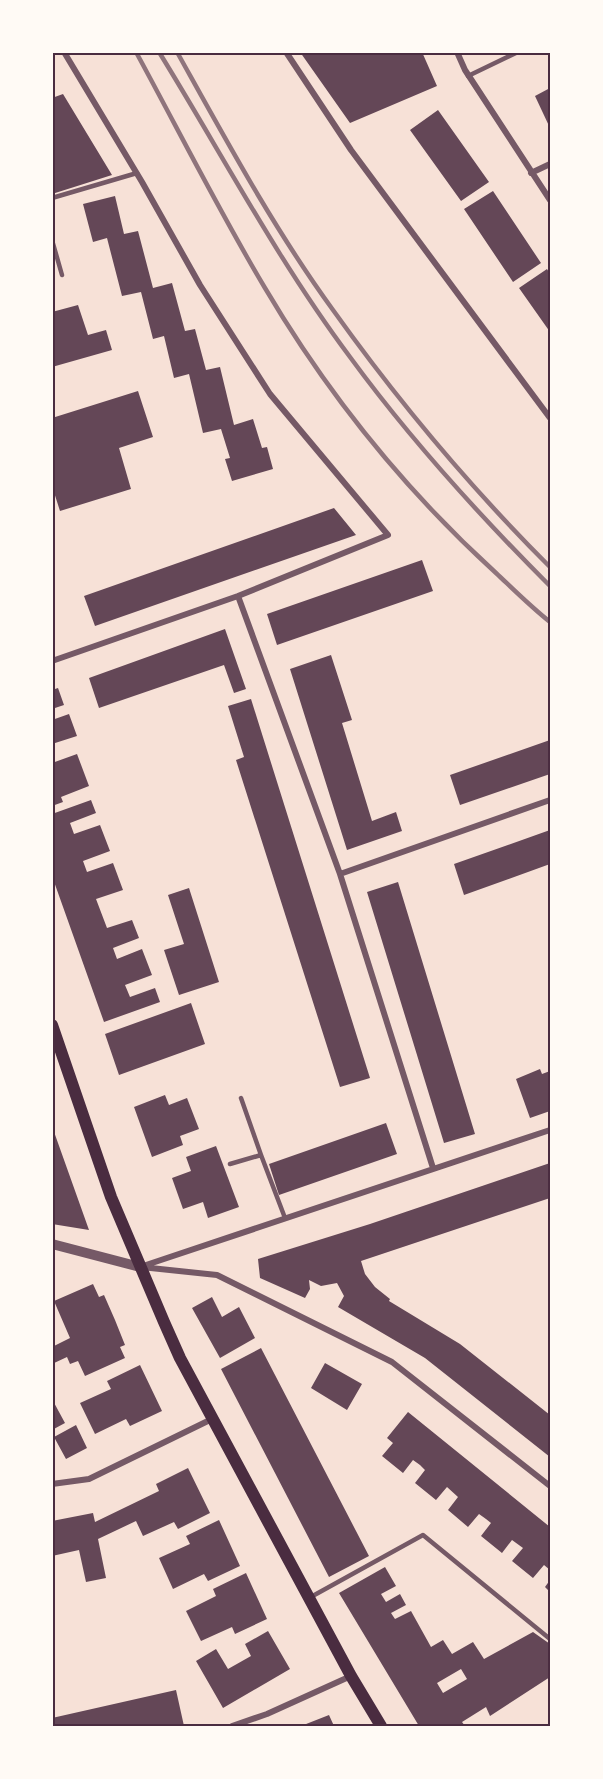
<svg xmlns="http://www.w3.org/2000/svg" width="603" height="1779" font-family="'Playfair Display',serif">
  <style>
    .building { fill: #644757; fill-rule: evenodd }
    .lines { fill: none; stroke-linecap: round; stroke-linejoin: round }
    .service { stroke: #755966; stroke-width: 4.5 }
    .minor { stroke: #755966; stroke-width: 6 }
    .tertiary { stroke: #755966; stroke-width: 10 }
    .secondary { stroke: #4a2c40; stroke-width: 12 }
    .rail { stroke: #8f747c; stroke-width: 4.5 }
    .neatline { fill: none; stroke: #4a2c40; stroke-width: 2 }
  </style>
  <rect width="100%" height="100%" fill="#f7e1d7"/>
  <path class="building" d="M300,52H422L437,86L350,123Z
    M550,88V128L535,96Z
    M63,94L112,175L52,194V98Z
    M438,110L489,182L461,201L410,130Z
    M493,191L541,263L513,282L464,209Z
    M115,196L124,234L138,231L153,288L172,283L185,331L195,329L206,370L220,367L234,425L253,419L262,448L267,447L273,469L232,481L225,459L230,458L221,429L203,433L189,374L174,378L164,336L153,339L141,292L122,296L107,238L93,242L83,204Z
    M547,269L550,274V332L519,288Z
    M78,305L88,335L106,330L112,350L52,367V312Z
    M138,391L153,437L119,448L131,489L60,511L52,486V418Z
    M334,508L356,535L95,626L84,596Z
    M422,560L433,591L277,645L267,614Z
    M225,629L246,689L234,693L224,665L99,708L89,678Z
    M331,655L352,720L342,723L372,821L396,812L402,831L347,850L290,669Z
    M58,688L64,705L52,709V690Z
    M251,699L370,1078L340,1087L236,760L244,757L228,706Z
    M69,714L77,736L52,744V720Z
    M550,740V774L460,805L450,775Z
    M77,754L89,786L61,797L63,802L52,806V763Z
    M91,800L96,813L70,823L74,834L100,825L110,851L83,861L87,872L113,863L123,890L96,899L107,928L132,920L139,938L113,948L117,959L142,949L152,975L125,985L130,997L155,988L160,1002L104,1022L52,876V814Z
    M550,830V864L464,895L454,864Z
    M398,882L475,1134L444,1143L367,892Z
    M189,888L219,982L179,995L164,950L184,944L168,895Z
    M191,1003L205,1044L119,1075L105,1034Z
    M540,1069L542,1074L550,1071V1111L530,1118L516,1079Z
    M165,1095L169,1105L187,1098L199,1129L180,1136L183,1145L152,1157L134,1107Z
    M386,1123L397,1154L279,1195L269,1164Z
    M52,1129H53L89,1230L52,1224Z
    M216,1146L239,1207L208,1218L203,1202L183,1209L172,1178L191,1171L186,1157Z
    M550,1163V1198L361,1261L365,1274L375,1287L390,1299L389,1301L460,1344L550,1415V1457L425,1358L338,1307L344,1296L337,1283L321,1286L309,1280L310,1289L305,1298L260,1278L258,1259L370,1224Z
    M93,1284L99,1297L104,1295L115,1320L125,1345L120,1347L125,1358L85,1376L78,1361L70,1364L67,1357L52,1364V1347L70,1338L54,1301Z
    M212,1297L222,1317L239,1307L255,1338L220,1358L192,1308Z
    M261,1348L369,1556L329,1577L221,1369Z
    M325,1363L362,1384L347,1410L311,1388Z
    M140,1365L162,1411L130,1426L126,1419L95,1434L80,1403L111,1389L107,1381Z
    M52,1399L65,1423L52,1430Z
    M408,1412L550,1527V1570L544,1565L533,1578L512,1561L523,1548L512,1540L502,1553L481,1536L491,1523L486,1519L479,1514L468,1527L448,1510L458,1497L447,1487L436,1500L415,1483L425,1470L420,1465L413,1460L403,1473L382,1456L393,1443L387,1438Z
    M76,1425L87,1448L66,1459L54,1437Z
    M188,1468L210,1513L178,1529L174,1522L143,1536L136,1521L98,1539L106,1578L86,1582L79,1550L52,1556V1521L93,1513L95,1522L159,1491L156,1484Z
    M219,1520L240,1566L208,1581L204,1574L173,1589L159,1558L190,1544L186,1536Z
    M385,1567L396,1586L381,1594L386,1602L400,1594L406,1605L391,1613L395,1619L411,1611L431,1647L443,1640L452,1654L473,1642L484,1659L533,1632L550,1644V1677L490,1716L486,1707L462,1722L465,1726H419L339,1593ZM461,1669L467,1679L443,1693L437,1683Z
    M246,1573L267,1619L235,1634L232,1627L201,1641L186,1611L216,1596L213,1589Z
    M550,1580V1592L545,1587Z
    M268,1631L290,1669L223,1708L196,1661L216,1649L228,1669L251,1656L245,1644Z
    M176,1690L184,1726H52V1718Z
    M329,1715L334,1726H301Z"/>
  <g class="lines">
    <path class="service" d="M468,76L518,52
      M52,198L137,173
      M52,240L62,275
      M241,1098L261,1155
      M230,1164L261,1155L285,1218
      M309,1598L423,1535L550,1639"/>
    <path class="minor" d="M286,52L351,150L550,418
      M457,52L465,70L550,200
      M531,173L550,164
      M238,596L340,874L433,1168
      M52,661L238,596L388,535L270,394L200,285L142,182L64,52
      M340,874L550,800
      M143,1266L550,1130
      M141,1267L217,1275L392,1362L550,1486
      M52,1484L89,1479L214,1418
      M232,1726L267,1714L351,1676"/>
    <path class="tertiary" d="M52,1244L140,1267"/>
    <path class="secondary" d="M52,1025L111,1197L164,1322L180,1358L351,1676L381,1726"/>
    <path class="rail" d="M136,52C179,131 219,211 265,288C327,393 406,491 496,573C514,590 531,607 550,622
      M159,52C222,154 278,261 350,357C410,439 478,514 550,586
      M177,52C226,140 274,229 333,310C398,401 471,488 550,567"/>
  </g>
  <rect width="603" height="1779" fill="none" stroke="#fffaf5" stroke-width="108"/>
  <rect x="54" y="54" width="495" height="1671" class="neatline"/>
</svg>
